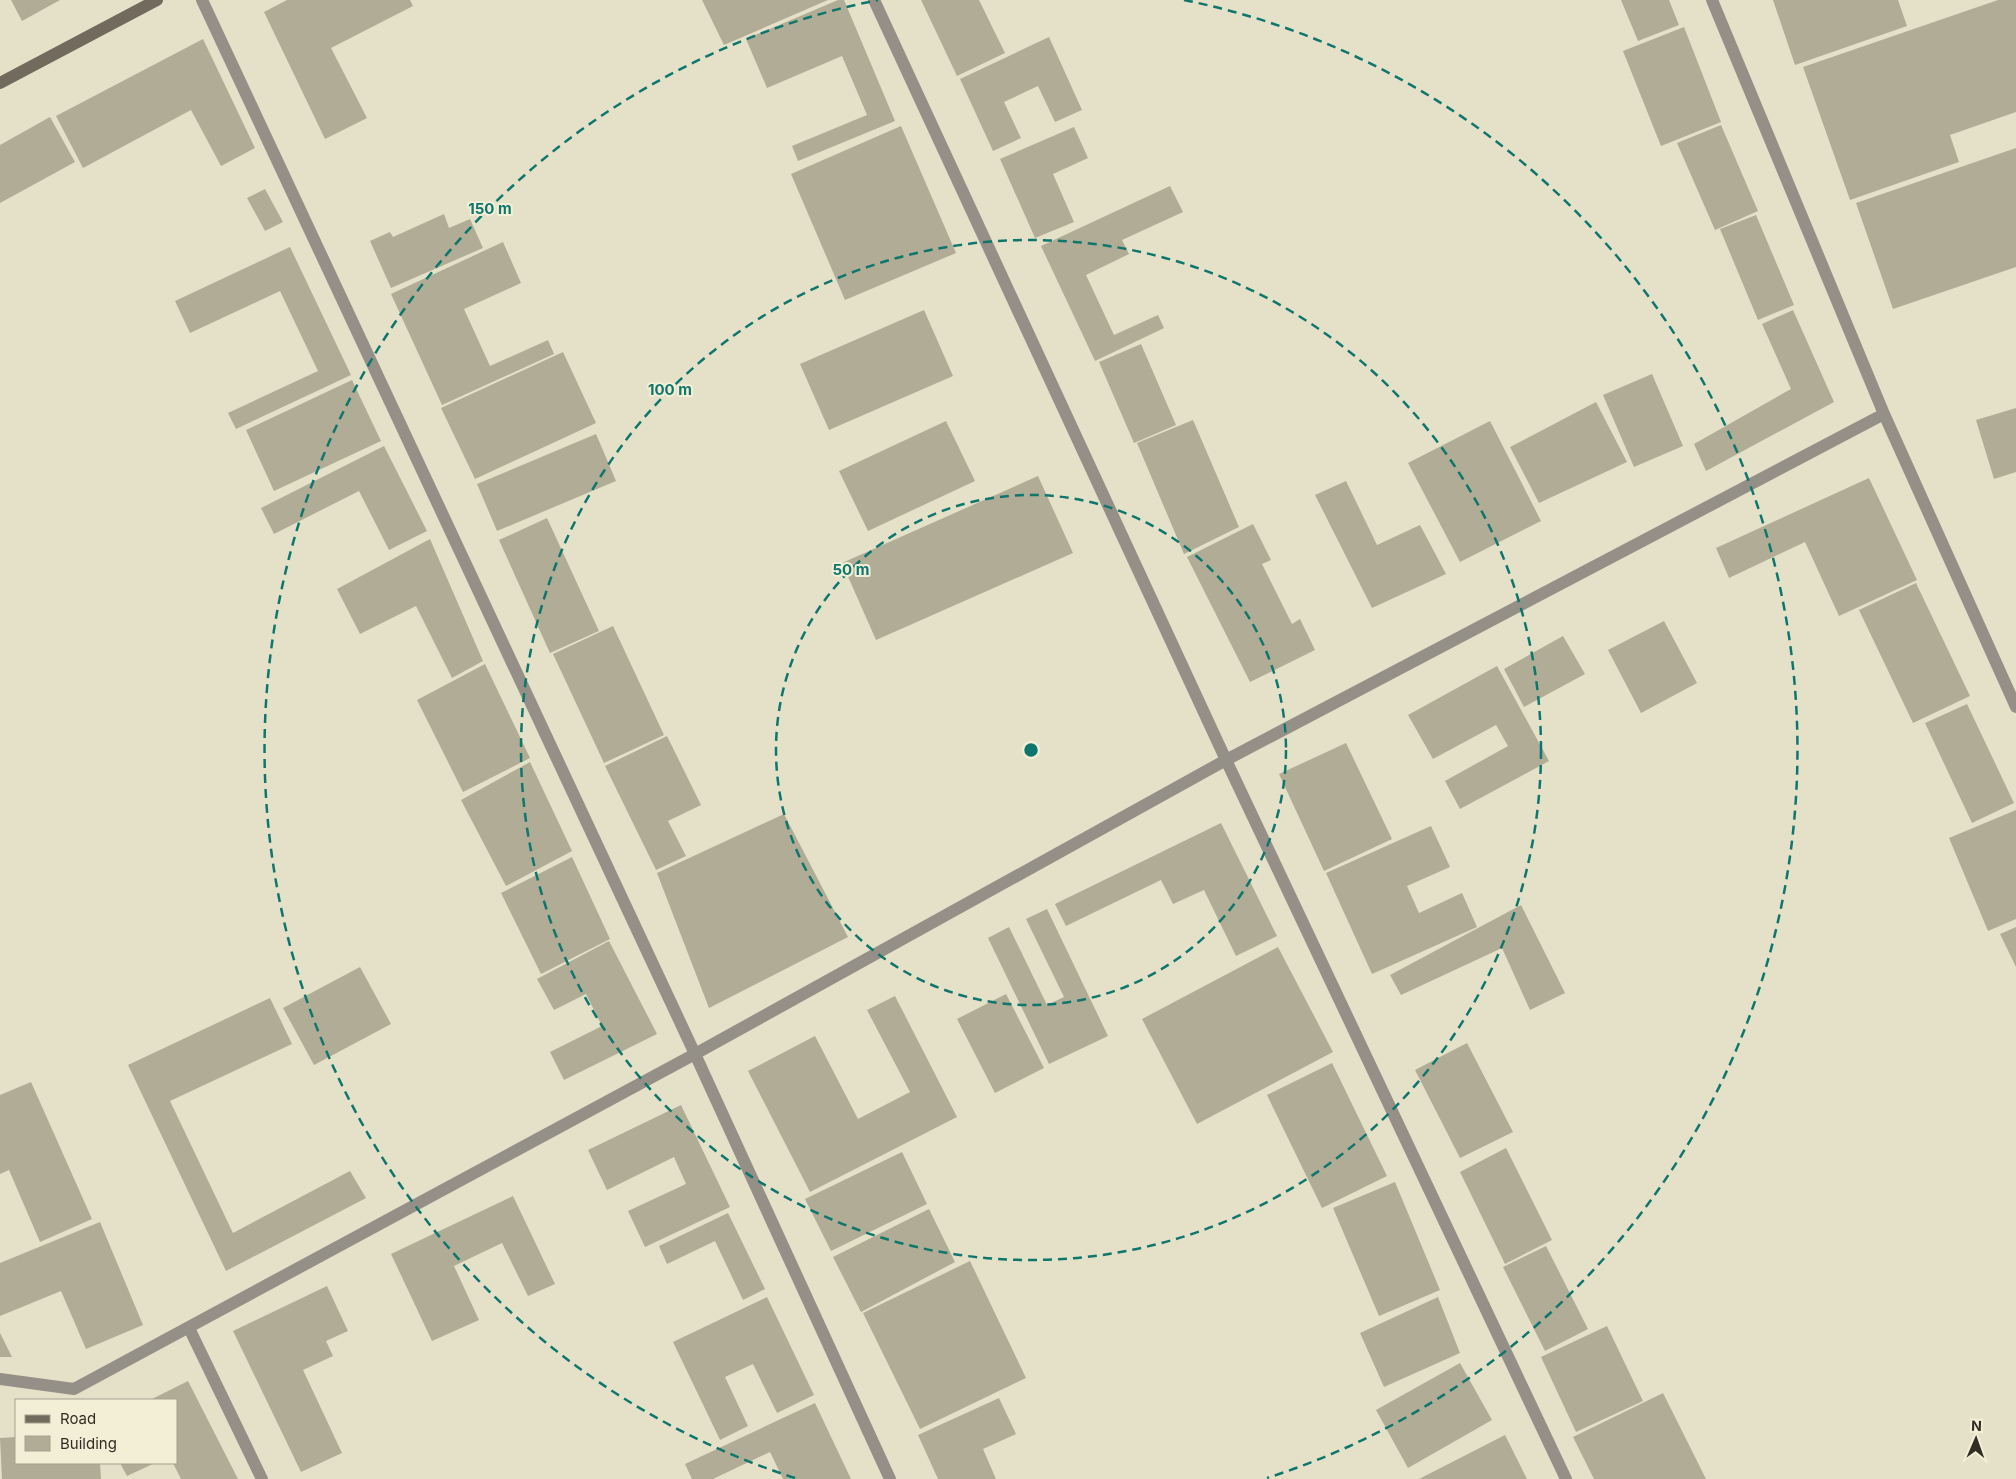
<svg xmlns="http://www.w3.org/2000/svg" width="2016" height="1479" font-family="Inter,sans-serif">
  <style>
    .building { fill: #b0ac95 }
    .lines { fill: none; stroke-linecap: round; stroke-linejoin: round }
    .street { stroke: #959087; stroke-width: 12 }
    .secondary { stroke: #716a5d; stroke-width: 12 }
    .ring { fill: none; stroke: #0f766e; stroke-width: 2.5; stroke-dasharray: 9 6 }
    .centre { fill: #0f766e; stroke: #f3eed6; stroke-width: 2.5 }
    .ring-label { font-size: 15px; text-anchor: middle; font-weight: bold; fill: #0f766e; stroke: #f3eed6; stroke-width: 4; stroke-linejoin: round; paint-order: stroke }
  </style>
  <rect width="100%" height="100%" fill="#e5e1c9"/>
  <path class="building" d="M11,0H60L22,21Z
    M287,0H410L413,6L331,48L367,118L325,139L264,12Z
    M702,0H828L724,45Z
    M838,0H844L895,121L798,161L792,146L867,115L842,56L767,88L746,39Z
    M921,0H979L1005,53L957,76Z
    M1621,0H1669L1679,25L1638,41Z
    M1773,0H1898L1907,26L1795,65Z
    M1998,0H2016V112L1950,135L1959,162L1850,200L1803,67Z
    M1684,27L1721,122L1661,146L1623,51Z
    M1049,37L1082,110L1055,122L1038,86L1004,102L1021,138L993,151L960,79Z
    M203,39L255,148L221,166L191,110L83,168L56,116Z
    M50,117L75,162L0,203V145Z
    M1721,125L1758,211L1715,230L1677,143Z
    M901,126L956,253L845,300L791,174Z
    M1074,127L1088,158L1053,174L1074,222L1035,238L1000,159Z
    M2016,148V267L1893,309L1856,203Z
    M1170,186L1183,212L1122,240L1129,254L1086,275L1114,335L1158,315L1164,328L1095,361L1041,246Z
    M265,189L283,222L265,231L247,198Z
    M444,214L449,228L470,219L483,248L391,288L370,241L390,232L393,237Z
    M1756,215L1794,305L1758,320L1720,229Z
    M503,242L521,283L464,309L490,366L548,340L554,354L442,405L391,294Z
    M290,247L351,375L236,429L228,413L318,371L280,291L190,333L175,301Z
    M924,310L953,376L829,430L800,364Z
    M1793,310L1834,402L1706,471L1694,444L1791,389L1762,324Z
    M1141,344L1176,425L1134,443L1099,362Z
    M563,352L596,423L475,479L441,408Z
    M1652,374L1683,446L1634,467L1603,395Z
    M352,380L381,441L274,491L246,430Z
    M1596,402L1627,462L1539,503L1510,447Z
    M2016,408V472L1994,479L1976,420Z
    M1193,420L1239,527L1184,554L1137,443Z
    M946,421L975,481L868,531L839,471Z
    M1490,421L1541,521L1460,562L1408,463Z
    M596,434L616,481L497,531L477,484Z
    M384,446L427,531L389,550L359,491L274,534L261,508Z
    M1038,476L1073,553L876,640L842,563Z
    M1869,478L1917,580L1839,616L1805,542L1729,578L1716,548Z
    M1346,481L1377,545L1420,525L1446,574L1372,608L1315,495Z
    M547,518L599,631L550,653L499,540Z
    M1253,524L1271,560L1262,564L1292,624L1300,619L1315,650L1250,682L1187,557Z
    M430,539L483,661L452,678L416,606L360,634L337,589Z
    M1916,583L1970,696L1913,723L1859,610Z
    M1664,621L1697,683L1641,713L1608,650Z
    M613,626L664,735L604,763L553,654Z
    M1563,636L1585,674L1524,707L1504,669Z
    M485,664L530,758L463,792L417,700Z
    M1497,666L1549,761L1460,809L1445,781L1508,746L1496,725L1433,759L1408,715Z
    M1967,704L2014,803L1972,823L1925,723Z
    M667,736L701,805L668,821L686,856L656,870L605,766Z
    M1346,743L1392,839L1324,871L1279,774Z
    M530,762L572,851L506,886L461,800Z
    M2016,810V919L1988,931L1949,838Z
    M784,814L848,937L709,1008L657,873Z
    M1221,823L1277,936L1236,956L1204,890L1173,904L1161,880L1066,926L1055,904Z
    M1431,826L1450,867L1407,886L1419,913L1462,893L1477,927L1372,974L1326,873Z
    M572,857L610,939L541,974L501,893Z
    M1521,905L1565,993L1530,1010L1502,948L1401,995L1390,975Z
    M1047,909L1108,1036L1049,1064L988,938L1009,927L1047,1005L1064,997L1026,919Z
    M2016,927V967L2000,934Z
    M609,941L657,1034L564,1080L550,1052L602,1026L586,994L554,1010L537,979Z
    M1278,947L1333,1052L1197,1124L1142,1019Z
    M360,967L391,1024L314,1065L283,1008Z
    M1006,994L1044,1068L995,1093L957,1019Z
    M895,996L957,1117L810,1192L748,1071L815,1036L858,1119L910,1092L867,1010Z
    M270,998L292,1044L170,1101L233,1233L350,1171L366,1198L226,1271L128,1065Z
    M1467,1043L1513,1132L1460,1158L1415,1070Z
    M1332,1063L1387,1176L1322,1208L1267,1095Z
    M31,1082L92,1219L40,1242L9,1170L0,1174V1095Z
    M681,1105L730,1207L645,1247L628,1211L686,1184L674,1157L607,1190L588,1150Z
    M1506,1148L1552,1240L1505,1264L1460,1172Z
    M902,1152L927,1204L831,1251L805,1199Z
    M1395,1182L1440,1290L1379,1316L1333,1208Z
    M513,1196L555,1284L528,1296L502,1243L454,1266L479,1320L432,1341L391,1254Z
    M929,1209L955,1262L861,1312L833,1257Z
    M728,1213L765,1289L743,1300L715,1241L667,1264L659,1246Z
    M100,1222L143,1325L86,1349L61,1291L0,1316V1263Z
    M1546,1246L1588,1329L1545,1351L1503,1267Z
    M970,1261L1026,1378L920,1429L863,1313Z
    M327,1286L348,1331L326,1341L333,1356L303,1370L342,1453L301,1472L233,1331Z
    M767,1297L814,1395L777,1413L753,1364L725,1377L748,1426L720,1440L673,1342Z
    M1438,1297L1460,1353L1384,1387L1360,1333Z
    M1607,1326L1643,1401L1576,1432L1541,1357Z
    M0,1333L12,1357H0Z
    M1460,1363L1492,1420L1408,1468L1376,1410Z
    M188,1381L238,1479H181L173,1463H176V1400H150Z
    M1663,1393L1706,1479H1594L1573,1437Z
    M999,1398L1016,1434L983,1449L996,1479H938L918,1435Z
    M815,1403L851,1479H783L770,1452L713,1479H692L685,1464Z
    M1505,1435L1527,1479H1419Z
    M16,1437V1463H100L101,1479H2L0,1438Z
    M120,1463H155L127,1476Z"/>
  <g class="lines">
    <path class="street" d="M202,0L695,1054L890,1479
      M874,0L1226,760L1566,1479
      M1712,0L1884,414L2016,707
      M189,1328L262,1479
      M0,1379L74,1389L695,1054L1226,760L1884,414"/>
    <path class="secondary" d="M0,83L157,0"/>
  </g>
  <g class="ring">
    <circle cx="1031" cy="750" r="255"/>
    <circle cx="1031" cy="750" r="510"/>
    <path d="M795 1478A765 765 0 0 1 878 0M1184 0A765 765 0 0 1 1267 1478"/>
  </g>
  <circle cx="1031" cy="750" r="8" class="centre"/>
  <g class="ring-label">
    <text x="490" y="214">150 m</text>
    <text x="670" y="395">100 m</text>
    <text x="851" y="575">50 m</text>
  </g>
  <rect x="15" y="1399" width="162" height="65" fill="#f3eed6" stroke="#a5a18f"/>
  <rect x="25" y="1415" width="25" height="8" fill="#716a5d" stroke="#a5a18f"/>
  <text x="60" y="1424" font-size="15" fill="#2f2d24">Road</text>
  <rect x="25" y="1436" width="25" height="15" fill="#b0ac95" stroke="#a5a18f"/>
  <text x="60" y="1449" font-size="15" fill="#2f2d24">Building</text>
  <g transform="translate(1976 1439) rotate(2)" stroke="#f3eed6" stroke-width="4" paint-order="stroke">
  <path d="M0-4L9 19L0 12L-9 19Z" fill="#2f2d24"/>
  <text y="-8" font-size="14" font-weight="bold" text-anchor="middle" fill="#2f2d24">N</text>
  </g>
</svg>
